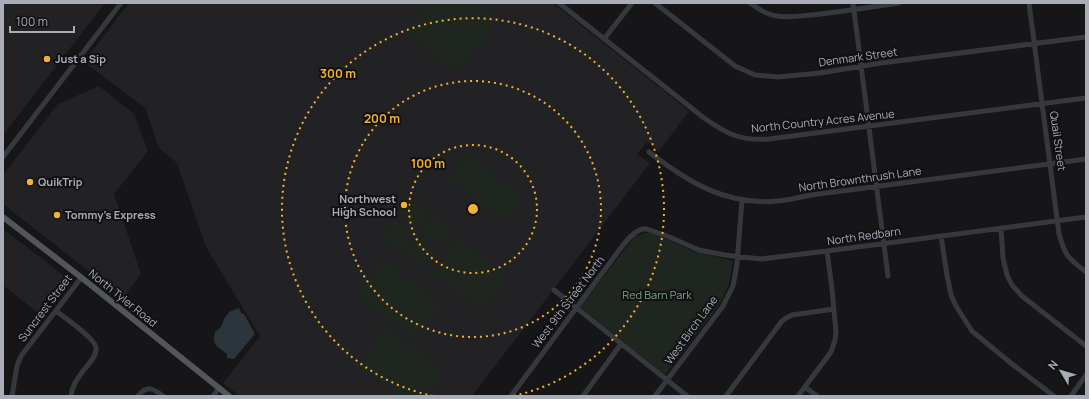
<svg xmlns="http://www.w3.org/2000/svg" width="1089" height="399" font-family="Manrope,sans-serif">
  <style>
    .built { fill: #222225 }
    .green { fill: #1e261f }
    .water { fill: #2c353c }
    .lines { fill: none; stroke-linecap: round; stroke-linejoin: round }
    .minor { stroke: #37383d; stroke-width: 5 }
    .major { stroke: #53555c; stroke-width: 6 }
    .ring { fill: none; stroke: #f2b134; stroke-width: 2; stroke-dasharray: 2 4 }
    .poi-dot { fill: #f2b134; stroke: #111113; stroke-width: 1.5 }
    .labels { text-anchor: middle; stroke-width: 4; stroke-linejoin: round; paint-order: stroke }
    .street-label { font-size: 11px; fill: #a8adb8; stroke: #111113 }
    .poi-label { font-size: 11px; font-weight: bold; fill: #a8adb8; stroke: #111113; text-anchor: start }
    .park-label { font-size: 11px; fill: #7fa381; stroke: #111113 }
    .centre { fill: #f2b134; stroke: #111113; stroke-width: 2 }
    .ring-label { font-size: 12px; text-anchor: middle; font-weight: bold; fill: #f2b134; stroke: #111113; stroke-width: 4; stroke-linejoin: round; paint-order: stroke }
  </style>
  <rect width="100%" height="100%" fill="#161618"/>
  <path class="built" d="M3,3H105L3,135Z
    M129,3H553L689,111L659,151L647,142L637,154L650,163L472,396H240L223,383L260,336L206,247L177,163L159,148L145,108L84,62Z
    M99,86L134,114L148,151L114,194L141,274L123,298L3,204V175L58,104Z
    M3,229L70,280L42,316L3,285Z"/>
  <path class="green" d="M427,3H480L488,10L492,33L457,72L413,38L409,26Z
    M467,154L523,197L504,222L448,179Z
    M413,199L429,211V214L418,229H415L399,217V215L410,200Z
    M432,216H435L450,228L451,230L439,245L437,246L421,234V231Z
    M394,221H397L412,232L413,235L401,250H399L383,239V236Z
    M650,232L693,251L733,261L729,284L721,302L665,375L580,307L635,236Z
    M416,237H419L434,249V252L423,267H420L405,255V252Z
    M459,239L509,277L482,312L432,273Z
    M384,260L442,304L415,339L357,295Z
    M386,327L445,372L426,396H398L357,365Z"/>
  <path class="water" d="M239,308L241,313L244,314L254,332V335L234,359L227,358V354C217,345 212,347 215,332L221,327L224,319L229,312Z"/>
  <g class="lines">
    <path class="minor" d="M559,3L704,118C727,134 740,141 769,139L1086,98
      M655,3L735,66L755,75L778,77L820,73L881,63L1086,37
      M750,3C758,9 768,15 777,16C788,18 800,16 811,15C840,12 870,7 899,3
      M853,3L888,276
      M1029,3L1059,234C1065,256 1068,258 1086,272
      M604,39L632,3
      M649,152C688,182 726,206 778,201C789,200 800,197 811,195L1086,159
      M3,157L121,3
      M1001,228L1003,258L1007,275L1012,285L1022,296L1086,346
      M941,236L947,275L951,295L956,306L972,331L1012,364L1054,396
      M554,290L687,396
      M56,311C64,317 96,339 96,348C97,356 88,365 83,371C77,379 72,386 71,396
      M805,387L817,396
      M12,396L17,366L21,356L81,278
      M138,396C147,385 153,388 163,396
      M213,396L219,388
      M511,396L623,245L630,237L636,232L642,229H647L667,236L699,250L725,255L761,259L827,251L1086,217
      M583,396L621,344
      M655,396L723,306L733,286L737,264L742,200
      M726,396L782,321L786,318L792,315L834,309
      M798,396L831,352L835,340L836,332L832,289L827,251
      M1071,396L1086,375"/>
    <path class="major" d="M3,217L82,278L229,396"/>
  </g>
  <g class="ring">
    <circle cx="473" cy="209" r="64"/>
    <circle cx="473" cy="209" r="128"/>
    <path d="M433 396A191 191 0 1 1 513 396"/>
  </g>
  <g class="poi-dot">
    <circle cx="47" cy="59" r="4"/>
    <circle cx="30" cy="182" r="4"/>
    <circle cx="404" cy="205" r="4"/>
    <circle cx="57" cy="215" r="4"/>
  </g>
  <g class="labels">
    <g class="street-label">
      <text transform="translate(858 57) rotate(-8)" y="4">Denmark Street</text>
      <text transform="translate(823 121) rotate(-6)" y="4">North Country Acres Avenue</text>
      <text transform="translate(1058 141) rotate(82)" y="4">Quail Street</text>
      <text transform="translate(860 179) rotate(-8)" y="4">North Brownthrush Lane</text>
      <text transform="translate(864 236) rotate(-8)" y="4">North Redbarn</text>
      <text transform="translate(123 298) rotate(39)" y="4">North Tyler Road</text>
      <text transform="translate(568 302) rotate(-53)" y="4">West 9th Street North</text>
      <text transform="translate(45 308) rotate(-53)" y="4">Suncrest Street</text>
      <text transform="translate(691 330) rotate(-54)" y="4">West Birch Lane</text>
    </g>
    <g class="poi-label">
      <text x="55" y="63">Just a Sip</text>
      <text x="38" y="186">QuikTrip</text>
      <text x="396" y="203" text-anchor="end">Northwest<tspan x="396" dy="13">High School</tspan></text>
      <text x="65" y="219">Tommy's Express</text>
    </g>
    <g class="park-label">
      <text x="657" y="299">Red Barn Park</text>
    </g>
  </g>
  <circle cx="473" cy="209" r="6" class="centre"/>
  <g class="ring-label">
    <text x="338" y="78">300 m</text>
    <text x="382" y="123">200 m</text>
    <text x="428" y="168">100 m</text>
  </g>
  <rect width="1089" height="399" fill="none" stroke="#a8adb8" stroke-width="8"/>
  <g transform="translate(1061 371) rotate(308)" stroke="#111113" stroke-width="3" paint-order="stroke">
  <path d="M0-3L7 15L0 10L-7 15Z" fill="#a8adb8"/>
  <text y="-6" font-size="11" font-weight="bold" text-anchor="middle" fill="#a8adb8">N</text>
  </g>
  <path d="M10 26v6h64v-6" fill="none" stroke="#a8adb8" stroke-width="2"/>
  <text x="16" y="26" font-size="12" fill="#a8adb8" stroke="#111113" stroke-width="3" paint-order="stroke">100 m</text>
</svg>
